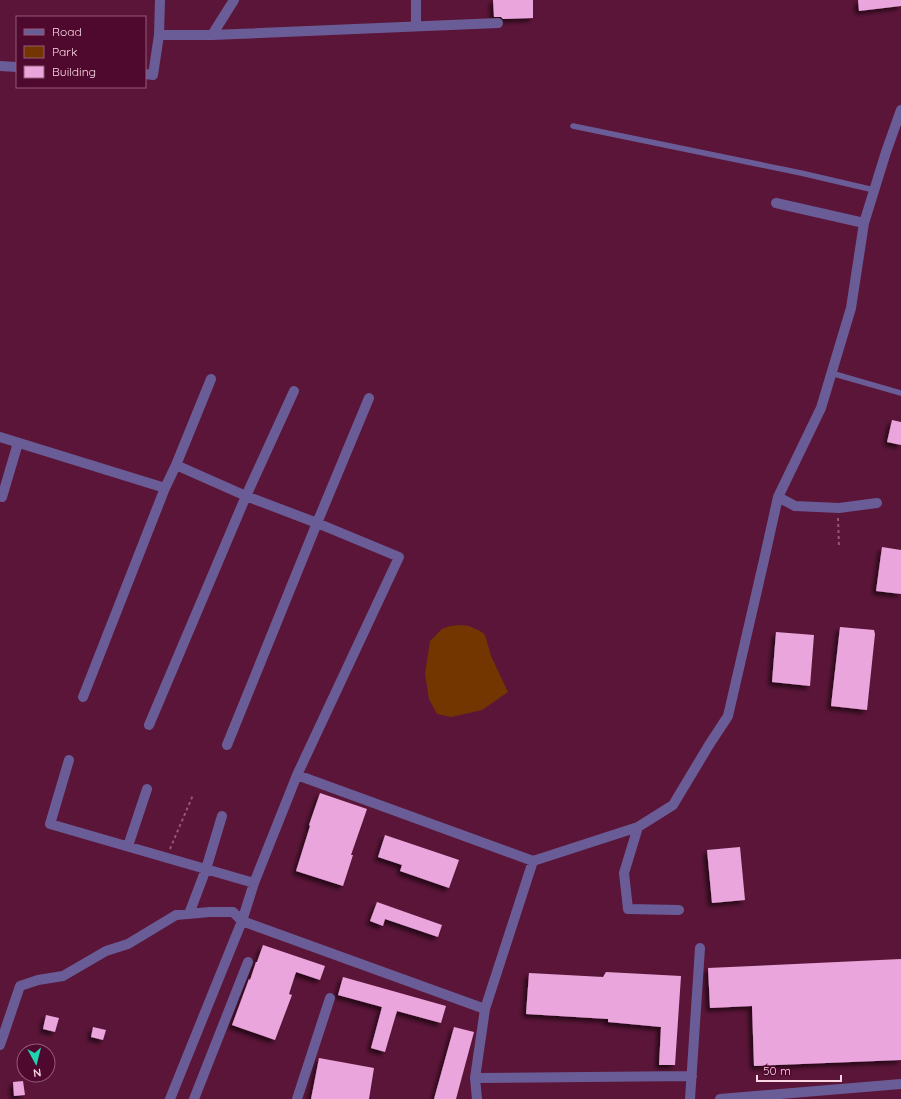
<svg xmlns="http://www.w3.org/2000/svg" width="901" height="1099" font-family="Quicksand,sans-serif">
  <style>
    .green { fill: #743600 }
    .building { fill: #e9a5dc; filter: url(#shadow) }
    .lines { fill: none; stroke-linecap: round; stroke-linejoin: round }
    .path { stroke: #925873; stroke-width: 2; stroke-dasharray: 3 3; stroke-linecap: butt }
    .service { stroke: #6a5d97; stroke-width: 5.5 }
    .minor { stroke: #6a5d97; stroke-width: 10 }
  </style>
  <defs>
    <filter id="shadow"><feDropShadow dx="-3.5" dy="3.5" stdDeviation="2" flood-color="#0009"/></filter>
  </defs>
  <rect width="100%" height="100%" fill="#5b1538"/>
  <path class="green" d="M460,625L469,626L480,631L485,635L491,656L508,692L482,710L451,717L437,714L429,699L425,674L430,641L442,629L450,626Z"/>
  <path class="building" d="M493,0H533V18L503,19L501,17H494Z
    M858,0H901V6L859,11Z
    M892,420L901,422V445L887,442Z
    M882,547L901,550V594L876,591Z
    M840,627L874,630L875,634L867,710L831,706Z
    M776,632L814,635L810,686L772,682Z
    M320,793L367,809L351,855H353L343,886L296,871L310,826L309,825Z
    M385,835L459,860L449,888L400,871L402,865L378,857Z
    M740,847L745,900L712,903L707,850Z
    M377,902L442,925L438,937L385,919L383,926L370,921Z
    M263,945L325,966L320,980L296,972L289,994L292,995L275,1040L232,1025L249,979L250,980L256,962H257Z
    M901,959V1060L754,1066L752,1006L710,1008L708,968Z
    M606,972L681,976L675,1065H659L661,1027L608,1022V1019L526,1014L529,973L603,977Z
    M343,977L446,1006L441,1023L397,1011L385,1052L371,1048L382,1007L338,995Z
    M46,1015L59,1018L55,1032L43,1029Z
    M93,1027L106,1030L103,1040L91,1037Z
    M454,1027L474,1032L456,1099H434Z
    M319,1058L374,1068L369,1099H311Z
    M23,1081L25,1095L14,1096L13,1082Z"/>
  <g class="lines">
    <path class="path" d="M838,518L839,547
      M170,849L193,795"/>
    <path class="service" d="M573,126L801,173L874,190
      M831,373L901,393"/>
    <path class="minor" d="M416,0V26
      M159,35H212L498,23
      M212,35L234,0
      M0,66L17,67
      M145,74L153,75L159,35L160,0
      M776,203L864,223
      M0,437L165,488L176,465L211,379
      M176,465L246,496L317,523L227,745
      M2,497L18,443
      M778,497L795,506L839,508L877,503
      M83,697L165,488
      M149,725L246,496L294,391
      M69,760L50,824L254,883
      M297,775L399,557L317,523L369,398
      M638,827L624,873L628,909L679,910
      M128,846L147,789
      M189,914L206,869L222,816
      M0,1045L20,986L38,980L63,976L106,951L128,944L176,915L210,912H233L242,921L485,1009
      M475,1078L692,1076
      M170,1099L242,921L254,883L297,775L533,861L638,827L673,805L709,745L728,716L764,560L778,497L821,408L851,308L864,223L886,152L901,110
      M194,1099L248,962
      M297,1099L330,998
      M477,1099L475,1078L485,1009L533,861
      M690,1099L700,948
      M720,1099L901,1084"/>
  </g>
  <rect x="16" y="16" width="130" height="72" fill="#4f082e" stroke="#945b77"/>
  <rect x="24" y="29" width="20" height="6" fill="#6a5d97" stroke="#945b77"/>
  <text x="52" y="36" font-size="12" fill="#fbd7e4">Road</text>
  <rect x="24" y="46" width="20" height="12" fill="#743600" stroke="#945b77"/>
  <text x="52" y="56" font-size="12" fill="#fbd7e4">Park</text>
  <rect x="24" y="66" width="20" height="12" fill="#e9a5dc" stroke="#945b77"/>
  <text x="52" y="76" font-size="12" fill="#fbd7e4">Building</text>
  <g transform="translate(36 1063) rotate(173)"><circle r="19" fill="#4f082e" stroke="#945b77"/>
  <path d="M0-3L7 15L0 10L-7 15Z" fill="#1fd5b0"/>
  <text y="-6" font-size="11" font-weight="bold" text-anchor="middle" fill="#fbd7e4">N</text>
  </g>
  <path d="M757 1075v6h84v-6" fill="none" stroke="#fbd7e4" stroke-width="2"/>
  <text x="763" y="1075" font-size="12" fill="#fbd7e4" stroke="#4f082e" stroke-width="3" paint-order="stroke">50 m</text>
</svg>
